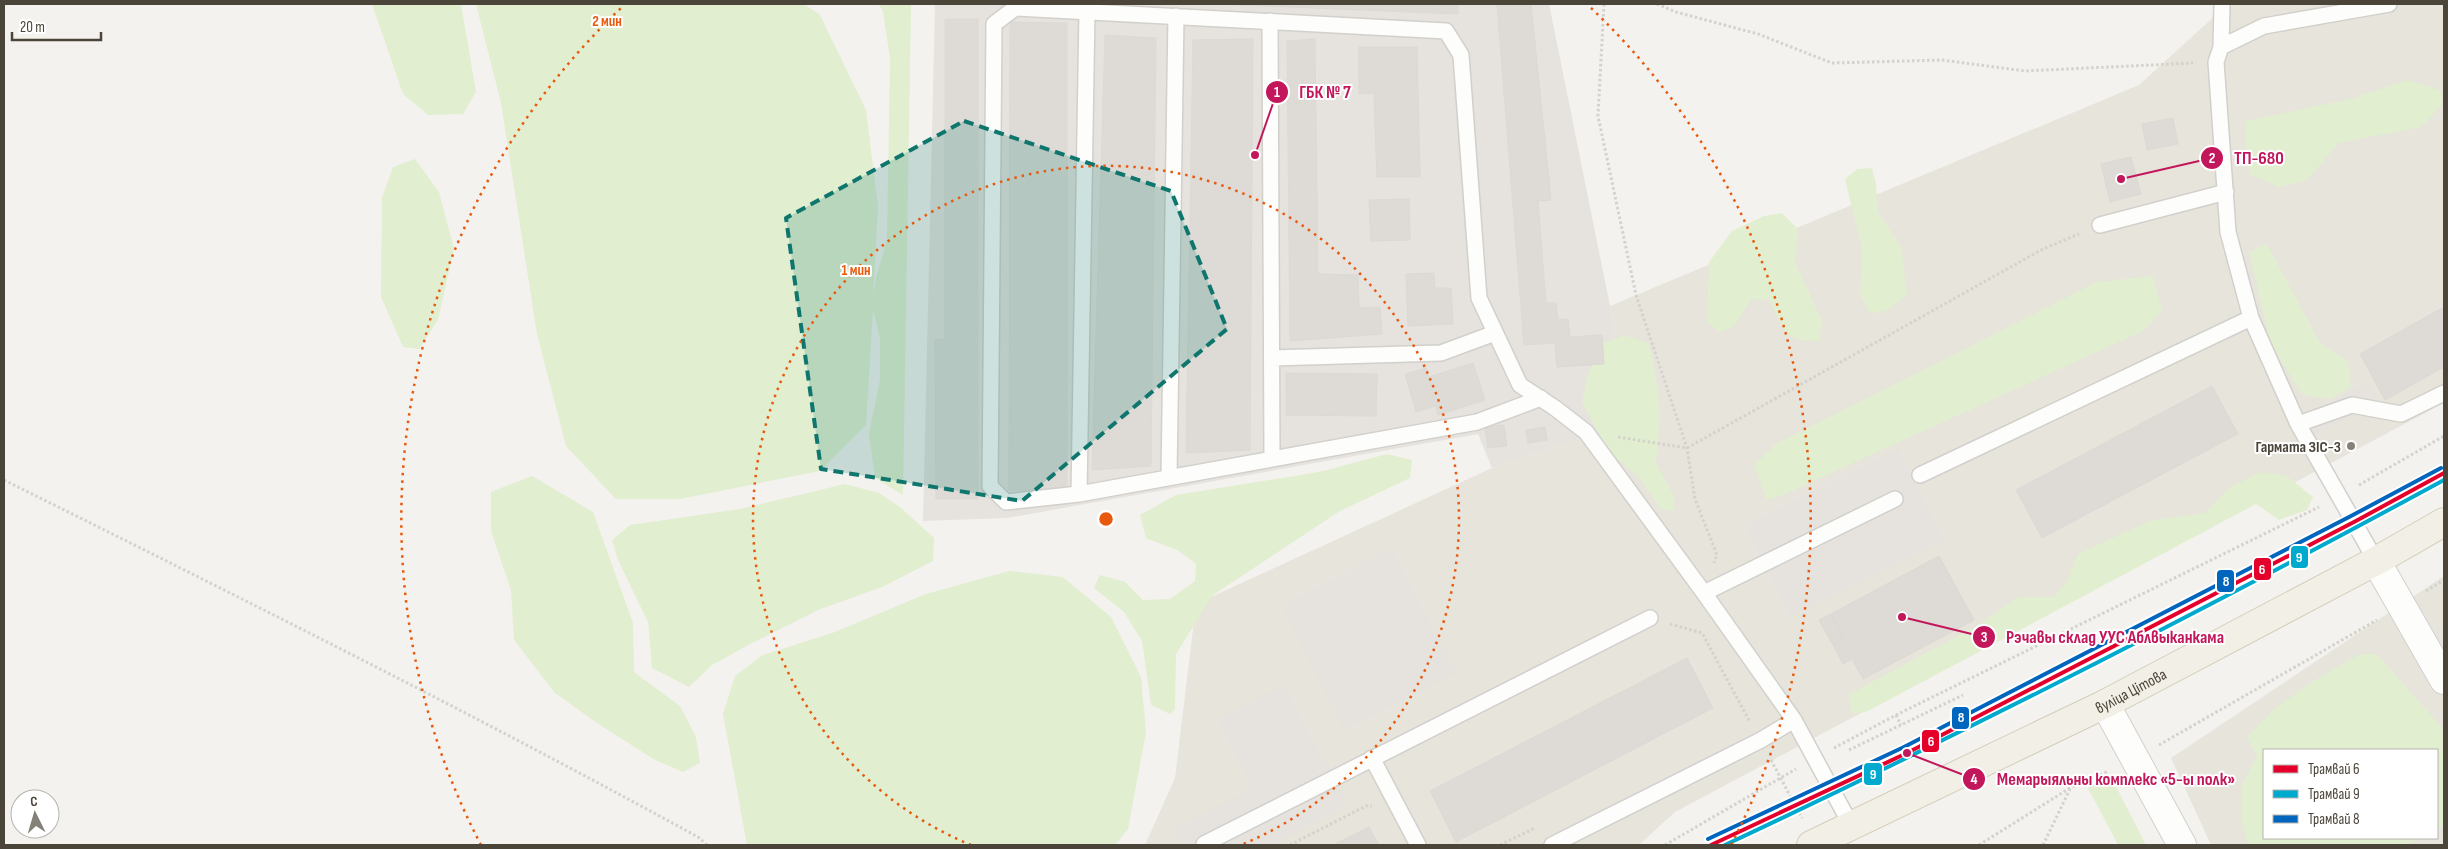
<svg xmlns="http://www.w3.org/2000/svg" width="2448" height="849" font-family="'Sofia Sans Condensed',sans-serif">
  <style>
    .residential { fill: #e7e4dc; fill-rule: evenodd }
    .industrial { fill: #e6e2de }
    .green { fill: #e1eecf }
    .parking { fill: #e6e3df }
    .building { fill: #dedbd6; stroke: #dcd9d4 }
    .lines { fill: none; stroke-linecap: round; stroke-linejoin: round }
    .lane-casing { stroke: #d2d0cb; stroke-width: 18 }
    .street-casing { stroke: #d2d0cb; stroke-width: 30 }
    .primary-casing { stroke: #d6cebb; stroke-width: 30 }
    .path { stroke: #d3d2cc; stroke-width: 3; stroke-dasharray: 2.5 2.5; stroke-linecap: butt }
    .lane { stroke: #fdfdfc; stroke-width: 15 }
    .street { stroke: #fdfdfc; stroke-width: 28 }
    .primary { stroke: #f2efe6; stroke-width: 28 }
    .tram-1-casing { stroke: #fff; stroke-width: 8 }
    .tram-2-casing { stroke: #fff; stroke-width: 8 }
    .tram-3-casing { stroke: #fff; stroke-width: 8 }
    .tram-1 { stroke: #e4002b; stroke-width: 4 }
    .tram-2 { stroke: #00a9ce; stroke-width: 4 }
    .tram-3 { stroke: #0065bd; stroke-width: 4 }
    .marked { fill: #0f766e; fill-opacity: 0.2; stroke: #0f766e; stroke-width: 4; stroke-dasharray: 10 6; stroke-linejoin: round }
    .ring { fill: none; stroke: #e8590c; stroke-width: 2.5; stroke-dasharray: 2.5 5 }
    .poi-dot { fill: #868178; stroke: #fff; stroke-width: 2 }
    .labels { text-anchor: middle; stroke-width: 4; stroke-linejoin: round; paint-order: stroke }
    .poi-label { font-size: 16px; font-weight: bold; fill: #4b4439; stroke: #fff; text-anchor: end }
    .street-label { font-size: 16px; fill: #4b4439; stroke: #fff }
    .centre { fill: #e8590c; stroke: #fff; stroke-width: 2.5 }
    .ring-label { font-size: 15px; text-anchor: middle; font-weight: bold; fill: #e8590c; stroke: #fff; stroke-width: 4; stroke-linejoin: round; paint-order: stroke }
    .leader { fill: none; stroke: #c2185b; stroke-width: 2 }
    .callout-dot { fill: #c2185b; stroke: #fff; stroke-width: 2 }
    .mark-label { font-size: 15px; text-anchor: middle; font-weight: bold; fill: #fff }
    .callout-label { font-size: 18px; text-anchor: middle; font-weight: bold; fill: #c2185b; stroke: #fff; stroke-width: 4; stroke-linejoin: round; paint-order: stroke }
    .line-badge { stroke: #fff; stroke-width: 2 }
    .badge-label { font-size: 14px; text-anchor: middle; font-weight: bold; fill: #fff }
  </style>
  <rect width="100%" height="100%" fill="#f4f2ee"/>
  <path class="residential" d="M2228,4H2444V403L1675,812L1639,845H1145L1175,778L1196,604L1492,468L1630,422L1610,306L2139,85Z
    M2444,576V845H2211L2171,758ZM2264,750H2437V838H2264Z"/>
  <path class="industrial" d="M935,4H1549L1610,306L1630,422L1492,468L1478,434L1007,518L923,521Z"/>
  <path class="green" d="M372,4H461L476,92L463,114L428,115L403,94Z
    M476,4H804L820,15L866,110L878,207L873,299L876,278L887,240L890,59L883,11L878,4H911L903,495L875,478L869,434L880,380V338L873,309L866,425L820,471L680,499H616L566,446L537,334L501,103Z
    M2407,80L2440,90L2443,104L2421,127L2339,143L2307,180L2280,187L2250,175L2245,153L2246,121L2351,99Z
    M415,159L439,192L454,249L438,320L419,349L403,347L381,297L382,198L393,167Z
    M1872,168L1876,184L1878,212L1901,247L1907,295L1888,310L1870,314L1860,295L1862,249L1845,179L1857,169Z
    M1782,213L1798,229L1795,262L1822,321L1819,341L1800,340L1786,335L1769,300L1751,299L1734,327L1720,332L1707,321L1709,262L1732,231L1764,216Z
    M2267,244L2320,343L2348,361L2351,387L2330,399L2303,395L2271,345L2249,252Z
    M2153,276L2162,311L2143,331L1785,494L1767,500L1754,465L1776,444L2097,282Z
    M1625,335L1649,344L1658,388L1660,420L1656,463L1674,496L1675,510H1662L1638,476L1609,452L1582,403L1587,377L1601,344Z
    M1387,454L1412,460L1410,478L1340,511L1213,595L1176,654L1175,709L1170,714L1151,705L1142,641L1124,612L1094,588L1100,575L1125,582L1143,600L1170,599L1195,581L1196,564L1179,551L1146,538L1140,515L1176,495L1319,472Z
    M2261,472L2287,476L2313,497L2307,510L2279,520L2256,504L1866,712L1852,713L1848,695L1978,625L2019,597H2054L2066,582L2078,554L2149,521L2205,513L2229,488Z
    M532,476L593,512L633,623L634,672L680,706L696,737L700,763L683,772L655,760L597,723L555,693L514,640L511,590L491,531V492Z
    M845,484L879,493L900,507L934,538L933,561L882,587L818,610L752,643L712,665L689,687L652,668L648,622L618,560L612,540L630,525L740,509Z
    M1009,571L1063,577L1111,617L1141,677L1146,732L1128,829L1115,845H747L723,714L735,676L763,655L835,632L926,594Z
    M2377,654L2444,730V825L2437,829V750H2264V838H2422L2406,845H2248L2242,823V785L2257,756L2247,737L2274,709L2312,682L2358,655Z
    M2110,775L2146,845H2118L2088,788Z"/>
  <path class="parking" d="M2369,381L2380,401L2316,435L2305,415Z
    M1899,448L1944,541L1790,617L1744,525Z
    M1392,548L1457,673L1345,730L1281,605Z
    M1284,684L1348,805L1273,845H1181L1173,830L1252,788L1217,720Z"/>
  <path class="building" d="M1216,4H1458V14Z
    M1497,4H1531L1551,200L1538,201L1546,303H1556L1558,320L1568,319L1570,337L1602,335L1604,364L1557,367L1555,343L1524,345Z
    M945,19H978V499H936L935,340L945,339Z
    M1010,22L1067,23V490H1009Z
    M1105,35L1156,38L1151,466L1092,470Z
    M1253,39L1250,450L1186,453L1193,40Z
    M1315,39L1318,274L1358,275L1359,308L1380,307L1382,334L1290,341L1287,41Z
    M1359,47H1417L1420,177H1377L1374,93L1359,94Z
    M2173,118L2178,144L2147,150L2142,124Z
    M2131,157L2141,194L2110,202L2101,164Z
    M1409,199L1410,240L1371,241L1369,200Z
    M1434,273L1435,288H1451L1453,324L1408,326L1406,274Z
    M2444,307V367L2385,400L2360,354Z
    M1473,363L1485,400L1438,415L1436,406L1416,412L1405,374L1426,368L1429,377Z
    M1286,373L1377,374L1376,416L1286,415Z
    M2212,386L2238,434L2042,538L2016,490Z
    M1504,425L1507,446L1488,448L1485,427Z
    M1545,427L1547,440L1528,443L1526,430Z
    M1939,556L1974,620L1863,679L1852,659L1843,664L1833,645L1844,639L1831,614Z
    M1831,614L1844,639L1833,645L1819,620Z
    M1687,658L1713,708L1456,842L1430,791Z
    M1369,827L1379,845H1333Z"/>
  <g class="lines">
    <g class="lane-casing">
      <path id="lane" d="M1270,21L1272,459
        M2221,47L2222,4
        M2100,225L2226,192
        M1272,358L1441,353L1495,333
        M1541,398L1477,422L1079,494L1006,502L990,486L994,24L1015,8L1446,31L1461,55L1479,298L1520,385L1555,408L1586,432L1704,593L1794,720L1851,825
        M2298,424L2352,405L2401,414L2444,393
        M1920,475L2251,318
        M1169,477L1176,16
        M1079,494L1087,11
        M2376,561L2298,424L2251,318L2228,232L2216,62L2221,47L2264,26L2389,4
        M1704,593L1895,499
        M1372,758L1418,845
        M1204,844L1650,618
        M1552,845L1761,740L1794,720"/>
    </g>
    <g class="street-casing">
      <path id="street" d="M2376,561L2444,680
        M2105,704L2182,845"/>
    </g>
    <g class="primary-casing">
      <g id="primary">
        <path id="s1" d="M1811,845L2105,704L2376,561L2444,522"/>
      </g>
    </g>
    <path class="path" d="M1604,4L1598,116L1636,295L1687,448L1695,499L1717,555L1714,563
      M1657,4L1676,12L1758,34L1832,63L1942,60L2025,71L2193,63
      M1618,437L1687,448L2043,249L2079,234
      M4,480C237,596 470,712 698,837L707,845
      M2359,485L2444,436
      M2426,591L2444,580
      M1670,624L1702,633L1750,722
      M1896,715L1901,725
      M2159,745L2377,620
      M1834,748L1896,715L2319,507
      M1849,750L1963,695
      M1771,760L1802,818
      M1290,845L1366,806H1372
      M1500,845L1535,828
      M1665,845L1796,769
      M1979,845L2070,788L2109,771
      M2043,845L2070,789"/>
    <use href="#lane" class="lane"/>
    <use href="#street" class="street"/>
    <use href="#primary" class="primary"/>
    <g class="tram-1-casing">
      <path id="tram-1" d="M1711,845L1907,753L2354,522L2444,473"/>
    </g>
    <g class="tram-2-casing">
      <path id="tram-2" d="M1725,845C1968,731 2208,608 2444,480"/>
    </g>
    <g class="tram-3-casing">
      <path id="tram-3" d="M1708,839L1904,747L2351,516L2441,468"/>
    </g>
    <use href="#tram-1" class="tram-1"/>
    <use href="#tram-2" class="tram-2"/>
    <use href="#tram-3" class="tram-3"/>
  </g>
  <path class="marked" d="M964,121L1171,191L1227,329L1022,501L821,469L786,218Z"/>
  <g class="ring">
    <path d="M971 845A353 353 0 1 1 1241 845"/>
    <path d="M481 845A705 705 0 0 1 621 8M1591 8A705 705 0 0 1 1731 845"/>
  </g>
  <circle class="poi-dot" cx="2351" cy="446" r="5"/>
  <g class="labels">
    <g class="poi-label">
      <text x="2341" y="452">Гармата ЗІС-3</text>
    </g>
    <g class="street-label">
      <text dy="6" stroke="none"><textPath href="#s1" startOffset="355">вуліца Цітова</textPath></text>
    </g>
  </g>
  <circle cx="1106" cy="519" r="8" class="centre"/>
  <g class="ring-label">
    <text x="607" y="26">2 мин</text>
    <text x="856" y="275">1 мин</text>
  </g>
  <path class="leader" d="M1255 155L1277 92M2121 179L2212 158M1902 617L1984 637M1907 753L1974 779"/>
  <g class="callout-dot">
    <circle cx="1255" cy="155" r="5"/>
    <circle cx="2121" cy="179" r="5"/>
    <circle cx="1902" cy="617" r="5"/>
    <circle cx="1907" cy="753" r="5"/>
    <circle cx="1277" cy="92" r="12"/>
    <circle cx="2212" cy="158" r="12"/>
    <circle cx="1984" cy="637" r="12"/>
    <circle cx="1974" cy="779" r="12"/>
  </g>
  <g class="mark-label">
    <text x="1277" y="97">1</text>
    <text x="2212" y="163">2</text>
    <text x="1984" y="642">3</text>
    <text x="1974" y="784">4</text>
  </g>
  <g class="callout-label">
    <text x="1325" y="98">ГБК № 7</text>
    <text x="2259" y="164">ТП-680</text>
    <text x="2115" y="643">Рэчавы склад УУС Аблвыканкама</text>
    <text x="2116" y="785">Мемарыяльны комплекс «5-ы полк»</text>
  </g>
  <g class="line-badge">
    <rect x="2290" y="545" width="19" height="24" rx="5" fill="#00a9ce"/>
    <rect x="2253" y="557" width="19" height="24" rx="5" fill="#e4002b"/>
    <rect x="2216" y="569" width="19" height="24" rx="5" fill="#0065bd"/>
    <rect x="1951" y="706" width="19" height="24" rx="5" fill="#0065bd"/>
    <rect x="1921" y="729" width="19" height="24" rx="5" fill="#e4002b"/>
    <rect x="1863" y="762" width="20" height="24" rx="5" fill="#00a9ce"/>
  </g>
  <g class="badge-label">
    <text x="2299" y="562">9</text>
    <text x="2262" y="574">6</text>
    <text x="2226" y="586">8</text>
    <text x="1961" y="722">8</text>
    <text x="1931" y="746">6</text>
    <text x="1873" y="779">9</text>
  </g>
  <rect width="2448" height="849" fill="none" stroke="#4b4439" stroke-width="10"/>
  <rect x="2263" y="749" width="175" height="90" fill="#ffffff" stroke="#b7b4b0"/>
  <rect x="2273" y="765" width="25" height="8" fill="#e4002b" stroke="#b7b4b0"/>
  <text x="2308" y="774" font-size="15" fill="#4b4439">Трамвай 6</text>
  <rect x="2273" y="790" width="25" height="8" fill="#00a9ce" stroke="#b7b4b0"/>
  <text x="2308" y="799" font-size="15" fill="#4b4439">Трамвай 9</text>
  <rect x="2273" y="815" width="25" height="8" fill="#0065bd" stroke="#b7b4b0"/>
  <text x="2308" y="824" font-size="15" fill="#4b4439">Трамвай 8</text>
  <g transform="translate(35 814) rotate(355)"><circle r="24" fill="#ffffff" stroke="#b7b4b0"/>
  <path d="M0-4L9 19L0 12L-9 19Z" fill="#868178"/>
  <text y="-8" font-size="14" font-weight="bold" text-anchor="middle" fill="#4b4439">С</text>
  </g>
  <path d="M12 32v8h89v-8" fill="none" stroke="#4b4439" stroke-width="2.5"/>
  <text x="20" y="32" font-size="15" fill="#4b4439" stroke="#ffffff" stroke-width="4" paint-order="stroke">20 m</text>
</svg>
